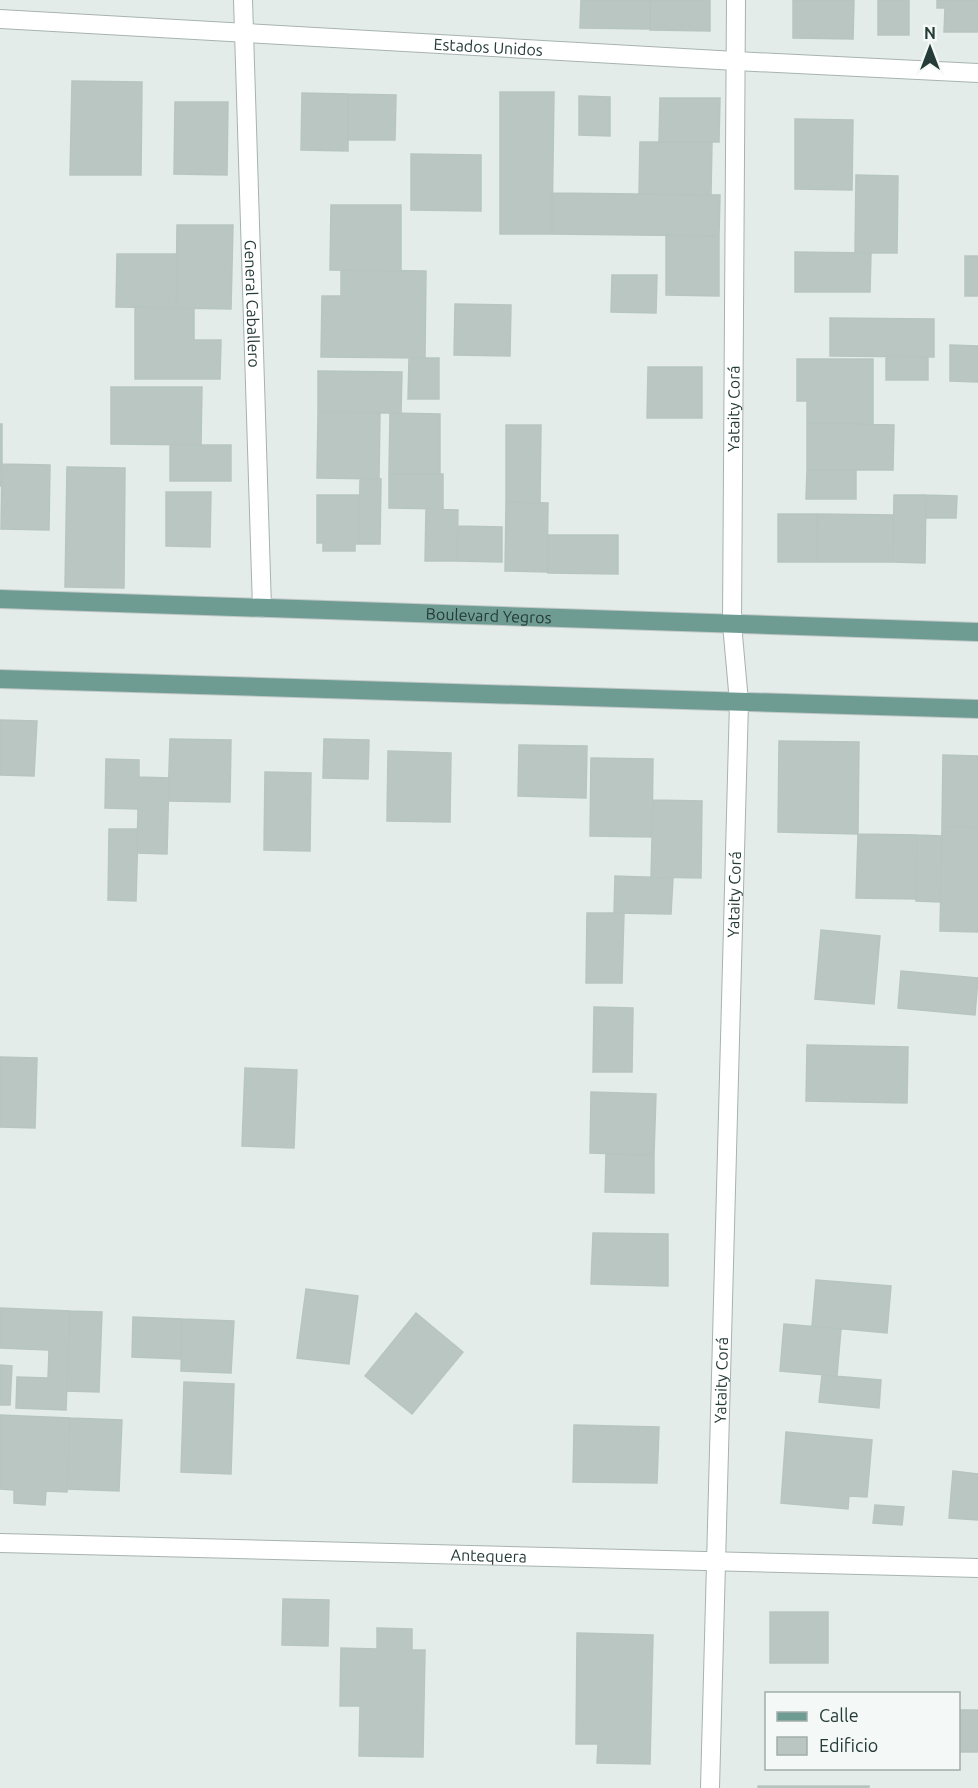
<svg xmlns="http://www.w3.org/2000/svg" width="978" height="1788" font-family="Ubuntu,sans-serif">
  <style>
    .building { fill: #bac6c2; stroke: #b7c5c0; stroke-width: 1.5 }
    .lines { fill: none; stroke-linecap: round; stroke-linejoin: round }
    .minor-casing { stroke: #a7b3b0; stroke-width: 20 }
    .major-casing { stroke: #c2c8c7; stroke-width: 20 }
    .minor { stroke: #fff; stroke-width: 18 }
    .major { stroke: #6e9c93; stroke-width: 18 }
    .labels { text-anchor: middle; stroke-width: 4.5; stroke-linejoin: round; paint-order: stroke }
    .street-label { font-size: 16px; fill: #253b37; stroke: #f4f9f7 }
  </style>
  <rect width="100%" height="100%" fill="#e4ece9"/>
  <path class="building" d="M581,0H650V29L580,28Z
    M650,0H710V31L650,30Z
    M793,0H854L853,39L793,38Z
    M878,0H909V35H878Z
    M937,0H978V32H944L945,8H937Z
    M72,81L142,82L141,175H70Z
    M500,92H554L552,234H500Z
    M302,93L348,94V151L301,150Z
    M348,94L396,95L395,140H348Z
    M579,96L610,97V136L579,135Z
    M660,98H720L719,142H659Z
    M175,102H228L227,175L174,174Z
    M795,119L853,120L852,190L795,189Z
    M640,142H712L711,195L639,194Z
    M411,154L481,155V211L411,210Z
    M856,175L898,176L897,253H855Z
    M552,193L720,195L719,236L552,234Z
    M331,205H401V271L330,270Z
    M177,225H233L231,309L176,308Z
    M666,235L719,236V296L666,295Z
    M795,252L871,253L870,292H795Z
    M117,254H177L176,308L116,307Z
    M965,256H978V296H965Z
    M341,270L426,271L425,358L321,357L322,296H341Z
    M612,275H657L656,313L611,312Z
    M455,304L511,305L510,356L454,355Z
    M135,307L194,309V340H221L220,379H135Z
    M830,318L934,319V357L830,356Z
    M950,345L978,346V382L950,381Z
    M886,356L928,357V380H886Z
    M409,358H439V399H408Z
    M797,359H873V424L807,423V401H797Z
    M648,367H702V418H647Z
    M318,371L402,372L401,413L318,412Z
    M111,387H202L201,445L111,444Z
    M318,412L380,413L379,479L317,478Z
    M390,413L440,414V474H389Z
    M807,423L894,425L893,470H807Z
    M0,424H2V486H0Z
    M506,425H541L540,503L506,502Z
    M170,445H231V481H170Z
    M2,464L50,465L49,530L1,529Z
    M67,467L125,468L124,588L65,587Z
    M807,470H856V499H806Z
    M389,474H443V509L389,508Z
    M360,478L381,479L380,544H359Z
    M166,492H211L210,547L166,546Z
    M317,495H360L359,544H355V551H323V543H317Z
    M894,495H926L925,563L893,562Z
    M926,495L957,496L956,518H926Z
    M506,502L548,503L547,572L505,571Z
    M426,509L458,510L457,561H425Z
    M778,514H817V562H778Z
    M818,514L894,515L893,562H817Z
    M458,526L502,527V562L457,561Z
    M548,535H618V574L548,573Z
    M0,720L37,721L34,776L0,775Z
    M170,739L231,740L230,802L168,801Z
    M324,739L369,740L368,779L323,778Z
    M779,741L859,742L858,834L778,832Z
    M519,745L587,746L586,798L518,796Z
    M388,751L451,753L450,822L387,821Z
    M943,755L978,756V827L942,826Z
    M591,758L653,759L652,837L590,836Z
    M106,759L139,760V777L169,778L167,854L137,853L138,809L105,808Z
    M265,772L311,773L310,851L264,850Z
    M653,800L702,801L701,878L651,877Z
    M942,826L978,827V932L940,931Z
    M109,829H138L136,901L108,900Z
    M858,834L917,835L916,899L856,898Z
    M917,835L942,836L940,902L916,901Z
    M615,876L673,878L671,914L614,913Z
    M587,913H624L622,983H586Z
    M821,930L880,936L874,1004L815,999Z
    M901,971L978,978L975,1015L898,1008Z
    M594,1007L633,1008L632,1072H593Z
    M807,1045L908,1047L907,1103L806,1101Z
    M0,1057L37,1058L35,1128L0,1127Z
    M245,1068L297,1070L294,1148L242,1146Z
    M591,1092L656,1094L654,1155L590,1153Z
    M606,1154L654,1155V1193L605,1192Z
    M593,1233L668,1234V1286L591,1284Z
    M816,1280L891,1286L887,1333L812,1326Z
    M306,1289L358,1296L349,1364L297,1358Z
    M0,1308L70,1311L66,1410L16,1408L17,1377L48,1378L49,1350L0,1348Z
    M70,1311L102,1312L99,1392L67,1391Z
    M416,1313L463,1352L412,1414L365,1376Z
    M133,1317L182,1319L181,1359L132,1357Z
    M182,1319L234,1321L231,1373L181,1371Z
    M784,1324L841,1329L837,1376L780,1371Z
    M0,1365L12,1366L10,1405H0Z
    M822,1375L881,1380L879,1408L819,1402Z
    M184,1382L234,1384L231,1474L181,1472Z
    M0,1415L70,1418L67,1492L46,1491L45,1505L14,1503V1490L0,1489Z
    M70,1418L122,1420L119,1491L67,1489Z
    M574,1425L659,1427L657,1483L573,1482Z
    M786,1432L872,1440L867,1497L849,1496L848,1509L781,1503Z
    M953,1471L978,1474V1520L949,1518Z
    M875,1505L904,1507L902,1525L873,1523Z
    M283,1599L329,1600L328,1646L282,1645Z
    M770,1612H828V1663H770Z
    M377,1628L412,1629V1650H425L423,1757L359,1756L360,1706H340L341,1648L377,1649Z
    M577,1633L653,1635L650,1764L597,1763L598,1744H576Z
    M958,1710H978V1752H958Z
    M758,1786H869V1788H758Z"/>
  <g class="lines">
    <g class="minor-casing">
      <g id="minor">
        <path id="s1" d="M243,0L262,608"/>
        <path id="s2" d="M0,19L736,61L978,73"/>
        <path id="s3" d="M0,1543L978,1568"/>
        <path id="s4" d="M710,1788L739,702L732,624L736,0"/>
      </g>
    </g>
    <g class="major-casing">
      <g id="major">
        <path id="s5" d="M0,599L978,632"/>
        <path d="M0,679L978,709"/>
      </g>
    </g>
    <use href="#minor" class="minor"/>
    <use href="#major" class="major"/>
  </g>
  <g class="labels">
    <g class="street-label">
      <text dy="6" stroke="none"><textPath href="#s2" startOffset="489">Estados Unidos</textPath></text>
      <text dy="6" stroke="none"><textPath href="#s1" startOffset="304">General Caballero</textPath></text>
      <text dy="6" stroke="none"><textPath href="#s4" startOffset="1380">Yataity Corá</textPath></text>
      <text dy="6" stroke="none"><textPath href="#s5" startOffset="489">Boulevard Yegros</textPath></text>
      <text dy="6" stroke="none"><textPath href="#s4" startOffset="894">Yataity Corá</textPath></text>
      <text dy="6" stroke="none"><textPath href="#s4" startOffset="408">Yataity Corá</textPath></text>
      <text dy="6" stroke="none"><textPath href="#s3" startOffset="489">Antequera</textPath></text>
    </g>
  </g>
  <rect x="765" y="1692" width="195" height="78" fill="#f4f9f7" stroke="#a1adaa" stroke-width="1.5"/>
  <rect x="777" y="1712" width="30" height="9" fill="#6e9c93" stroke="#a1adaa" stroke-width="1.5"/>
  <text x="819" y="1722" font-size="18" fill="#253b37">Calle</text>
  <rect x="777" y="1737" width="30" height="18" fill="#bac6c2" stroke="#a1adaa" stroke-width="1.5"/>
  <text x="819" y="1752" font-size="18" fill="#253b37">Edificio</text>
  <g transform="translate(930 48)" stroke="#f4f9f7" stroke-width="4.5" paint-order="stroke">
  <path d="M0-4.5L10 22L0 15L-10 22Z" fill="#253b37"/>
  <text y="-9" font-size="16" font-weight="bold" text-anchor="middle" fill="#253b37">N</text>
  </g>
</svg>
